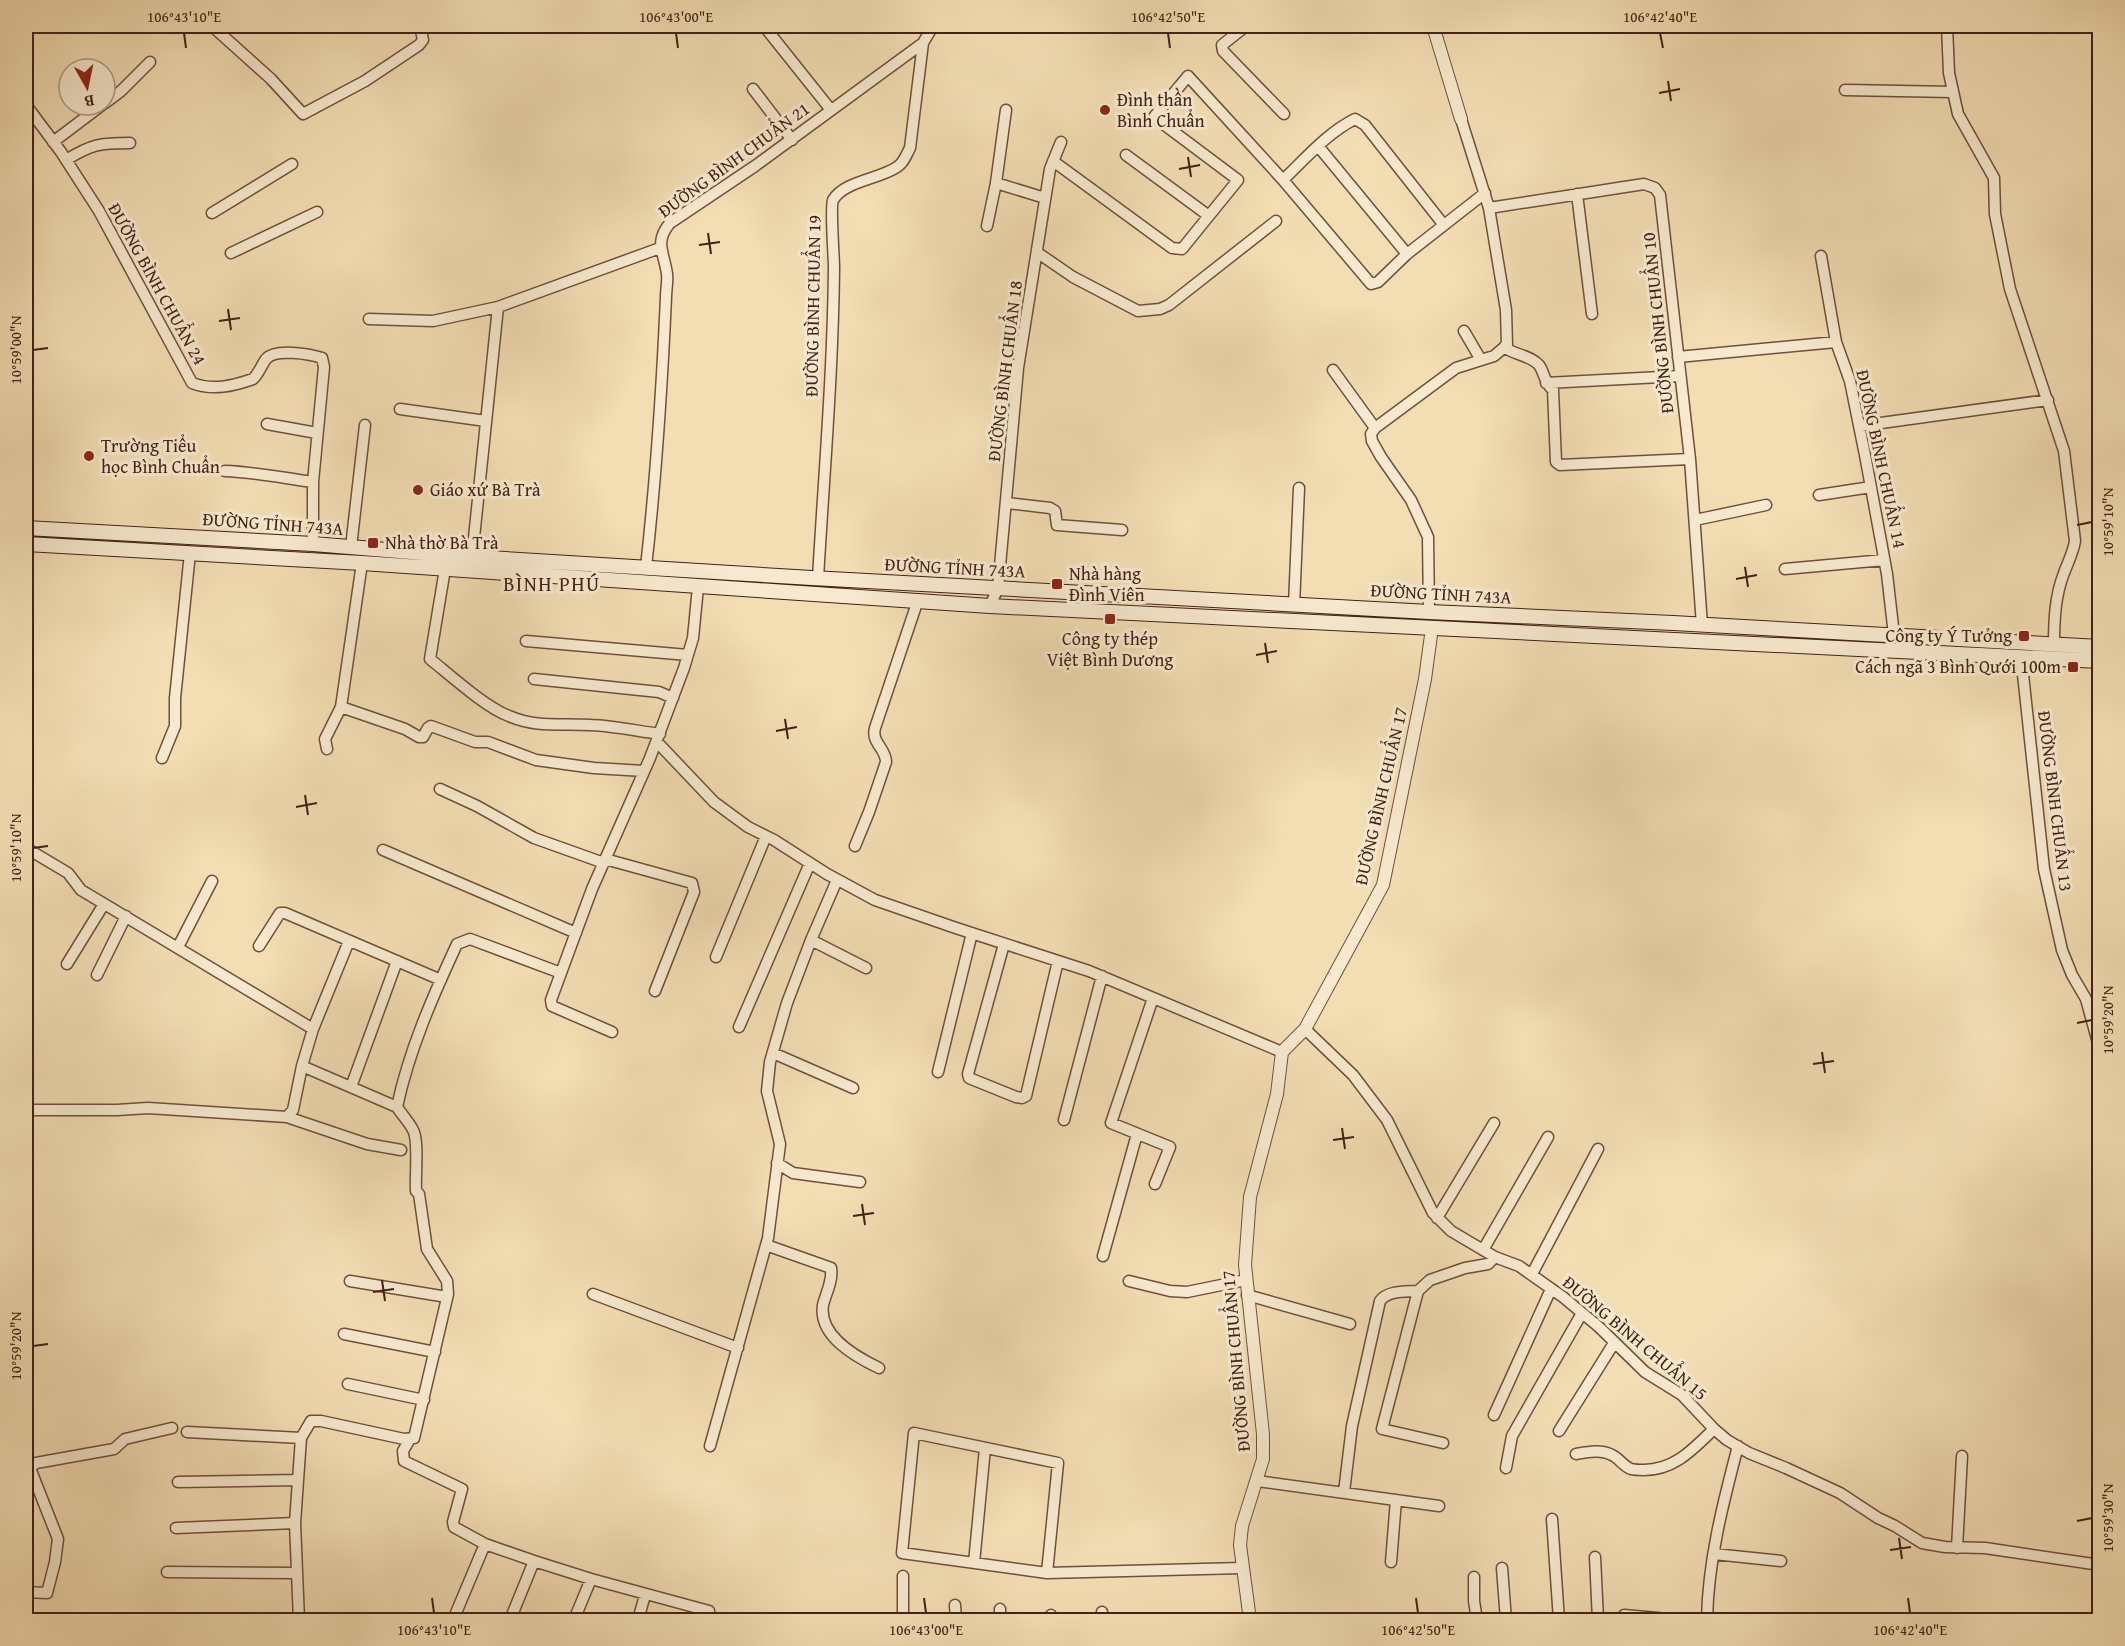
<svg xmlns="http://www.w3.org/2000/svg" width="2125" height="1646" font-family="'Gentium Book Plus',serif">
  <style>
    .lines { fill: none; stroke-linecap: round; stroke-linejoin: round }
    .minor-casing { stroke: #6e503d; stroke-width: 13 }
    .tertiary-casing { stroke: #6e503d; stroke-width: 14 }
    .secondary-casing { stroke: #422116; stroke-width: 16 }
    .minor { stroke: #f7e9ce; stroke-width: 10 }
    .tertiary { stroke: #f7e9ce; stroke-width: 12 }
    .secondary { stroke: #f7e9ce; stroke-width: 14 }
    .ticks { fill: none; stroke: #422116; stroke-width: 2 }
    .poi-dot { fill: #8f2418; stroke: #f7e9ce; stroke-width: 2 }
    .labels { text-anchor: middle; stroke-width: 6; stroke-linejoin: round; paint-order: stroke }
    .poi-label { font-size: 18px; fill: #422116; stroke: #f7e9ce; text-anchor: start }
    .street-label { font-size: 18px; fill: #422116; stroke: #f7e9ce }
    .neighbourhood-label { font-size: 20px; letter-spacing: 1.5px; fill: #422116; stroke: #f7e9ce }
    .neatline { fill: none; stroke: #422116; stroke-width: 2 }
    .ticks-label { font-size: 15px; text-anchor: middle; fill: #422116 }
  </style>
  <rect width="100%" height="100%" fill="#f3ddb3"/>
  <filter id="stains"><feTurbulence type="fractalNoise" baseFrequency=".00333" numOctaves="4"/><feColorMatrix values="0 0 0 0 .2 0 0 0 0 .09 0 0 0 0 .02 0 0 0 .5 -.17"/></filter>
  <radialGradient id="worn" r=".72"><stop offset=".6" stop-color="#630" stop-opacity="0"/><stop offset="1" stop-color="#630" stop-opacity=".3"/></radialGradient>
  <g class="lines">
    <g class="minor-casing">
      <path id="minor" d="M212,26L271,79L303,114L365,81L419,45L423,40L420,26
        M764,26L831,110
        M1246,26L1222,45L1223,51L1284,114
        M1947,26L1949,73L1958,114L1994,178L1995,214L2010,289L2064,451L2075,541C2073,553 2068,562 2064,573C2055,596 2054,620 2054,645
        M753,89L792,140
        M1845,90L1953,92
        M105,103L121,91L150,62
        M26,105L61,152L99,211L192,383C213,391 233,386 253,379C259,373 261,366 266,359C275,348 310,354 322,358L324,367L313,482V544
        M53,142L102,105
        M1318,146L1407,254
        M1126,155L1209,216
        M66,160C92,144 100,143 130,143
        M1053,161L1172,248L1182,249L1238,180L1154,117L1188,76L1283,180L1371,284L1378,282L1407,254L1485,193
        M1283,180C1305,159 1327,133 1355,119L1365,125L1443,224
        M996,183L1006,110
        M1577,194L1592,314
        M1489,208L1644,184L1655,188L1660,195L1690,459L1702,625
        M212,213L292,164
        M987,226L996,183L1045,198
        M231,253L317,212
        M1038,253L1073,277L1138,311L1160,309L1169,305L1276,221
        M1821,256L1836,342L1850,381L1865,455L1887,574L1894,635
        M369,319L433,321L498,307
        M1464,331L1481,360
        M1504,347C1514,355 1530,355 1539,365C1545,373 1543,381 1553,390L1556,462L1560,465L1690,459
        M1678,357L1836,342
        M1333,370L1375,428
        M1546,383L1680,376
        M400,409L486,421
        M267,424L317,433
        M1859,426L2048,400
        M225,471C255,472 283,478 313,482
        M1819,495L1871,487
        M1007,503L1050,508L1055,511L1057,525L1122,530
        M1695,520L1766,505
        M351,547L365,425
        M472,557L498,307L660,248
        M362,563L341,707L405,729L419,737H423L428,728L431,726L475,742H488L536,760L594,768L644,771
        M646,567C656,478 662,387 666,297C666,289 668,281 667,274C664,252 654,242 670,223L755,166L923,43
        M445,569L430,659C450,675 485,707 509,716C537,728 561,723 591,725C614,726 637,731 660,734
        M1785,569L1884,560
        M818,578C824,475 833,371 834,268C834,256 830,207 833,200C844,181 880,179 897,167C904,163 906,155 910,148L923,43L933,26
        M1294,605L1299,488
        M990,606L998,588L1018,368L1050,169L1061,142
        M1429,612L1428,537L1411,500L1381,457L1372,441L1371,434L1375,428L1456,368L1494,356L1507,345L1506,310L1489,208L1461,119
        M526,641L688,655
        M2021,656L2044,869L2062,950L2072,975L2086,999L2100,1050
        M534,679L659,692L673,698
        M657,742L714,802L748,827L774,840L827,874L875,900L956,928L1089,971L1282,1052
        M327,749L325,739L341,707
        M162,758L175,726V698L190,553
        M440,789L477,806L534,838L604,863
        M855,846L869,812L886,762C886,748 871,743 875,728L918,600
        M26,848L68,873L81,890L313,1029L302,1066L397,1107
        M383,850L576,933
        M605,859L692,883L694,892L655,991
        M811,940L866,968
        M1004,944L968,1074L969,1078L1016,1097L1022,1098L1026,1096L1058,961
        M259,946L280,913H285L441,980
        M178,947L212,881
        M716,957L766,836
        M67,964L104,904
        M97,975L126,916
        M1153,998L1111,1123L1170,1147L1155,1184
        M739,1027L810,863
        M313,1029L349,941
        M1305,1029L1353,1075L1387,1120L1433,1213L1451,1231L1495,1257L1519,1266L1563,1297L1599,1327L1645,1372L1682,1395L1714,1429L1727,1440L1749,1453L1786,1468L1840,1493L1878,1518L1895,1526L1922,1543L1945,1547L1985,1548L2100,1565
        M612,1032L552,1006L551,1000L592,889L650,758L684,668L693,638L698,587
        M773,1053L853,1088
        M938,1072L972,933
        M351,1087L397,961
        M26,1110H117L148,1108L287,1117L293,1110L302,1066
        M287,1117L367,1144L401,1150
        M1064,1120L1102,976
        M777,1163L793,1173L860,1182
        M1437,1218L1494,1123
        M766,1245L831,1268C833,1281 826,1293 823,1305C818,1336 856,1357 879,1368
        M1483,1250L1548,1137
        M1103,1256L1137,1134
        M1532,1274L1598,1149
        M350,1281L447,1297
        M1129,1281L1170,1291L1187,1292L1246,1280
        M593,1294L738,1348
        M1247,1295L1350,1324
        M344,1334L435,1352
        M348,1384L424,1400
        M1494,1415L1551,1289
        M1559,1431L1614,1343
        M187,1432L301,1438
        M410,1439L403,1451L404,1461L462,1489L453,1522L454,1527L485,1544L534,1561L510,1620
        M1443,1443L1382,1429L1418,1291L1430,1280L1465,1268L1488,1264L1495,1257
        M710,1446L768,1238L780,1144L767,1091L770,1062L787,1003L811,940L837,880
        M1576,1454C1587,1452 1601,1449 1612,1455C1619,1458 1623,1466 1631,1469C1635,1470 1639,1470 1644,1470C1675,1470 1693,1449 1714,1429
        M1506,1468L1512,1436L1582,1313
        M1257,1481L1439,1506
        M178,1482L298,1480
        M1344,1492L1352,1426L1380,1301C1388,1290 1406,1292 1418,1291
        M1552,1519L1559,1620
        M176,1528L295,1523
        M1957,1548L1962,1456
        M1714,1554L1781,1561
        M1595,1557L1598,1620
        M534,1561L591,1579L709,1611
        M1391,1562L1396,1500
        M974,1563L985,1448
        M1502,1568L1506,1620
        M167,1572L297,1573
        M1047,1573L1058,1463L914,1433L902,1553L1047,1573L1242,1568
        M903,1576V1620
        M1474,1577V1601L1477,1620
        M26,1592L47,1593L55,1562L58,1539L30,1468L36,1463L114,1449L125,1439L172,1428
        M955,1605L956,1620
        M1000,1609V1620
        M1624,1615L1679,1620
        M299,1620L295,1523L301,1438L311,1421H321L404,1439L414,1438L448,1294L447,1281L427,1249L419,1194L416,1191C415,1176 419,1140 413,1130C409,1122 402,1115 397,1107C409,1050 433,996 457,944L470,939L561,973
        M453,1620L485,1544
        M574,1620L591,1579
        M638,1620L645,1595
        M1051,1620V1615
        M1101,1620L1102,1612
        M1707,1620C1708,1561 1723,1503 1738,1446"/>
    </g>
    <g class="tertiary-casing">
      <path id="tertiary" d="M1433,26L1461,119
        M1250,1620L1240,1545L1242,1526L1263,1459V1434L1245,1265L1250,1197L1277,1094L1282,1052L1305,1029L1383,885L1425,679L1432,628"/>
    </g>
    <g class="secondary-casing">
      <path id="secondary" d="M26,528L313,544L472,557L812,578L1429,612L1673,623L2100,647
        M26,544L362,563L990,606L2100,661"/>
    </g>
    <use href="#minor" class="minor"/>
    <use href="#tertiary" class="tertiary"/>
    <use href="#secondary" class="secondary"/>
  </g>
  <path class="ticks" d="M184,33L186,48M676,33L678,48M1168,33L1170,48M1660,33L1663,48M1668,81L1671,101M1659,93L1680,89M1188,157L1191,177M1179,169L1200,165M708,233L711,254M699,245L720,242M228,309L231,330M219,321L240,318M33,350L48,348M2077,525L2092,522M1745,567L1748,587M1736,579L1757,575M1265,643L1268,663M1256,655L1277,651M785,719L788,739M776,731L797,727M305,795L308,815M296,807L317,803M33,848L48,846M2077,1023L2092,1020M1822,1052L1825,1073M1813,1064L1834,1061M1342,1128L1345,1149M1333,1140L1354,1137M862,1204L865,1225M853,1216L874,1213M382,1280L385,1301M373,1292L394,1289M33,1346L48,1344M2077,1521L2092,1518M1899,1538L1902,1559M1890,1550L1911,1547M432,1598L434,1613M924,1598L926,1613M1416,1598L1418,1613M1908,1598L1910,1613"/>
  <g class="poi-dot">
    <circle cx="1105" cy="110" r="6"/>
    <circle cx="89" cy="456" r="6"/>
    <circle cx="418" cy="490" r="6"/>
    <rect x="367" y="537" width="12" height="12" rx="3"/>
    <rect x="1051" y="578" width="12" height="12" rx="3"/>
    <rect x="1104" y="613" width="12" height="12" rx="3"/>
    <rect x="2018" y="630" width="12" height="12" rx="3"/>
    <rect x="2067" y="661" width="12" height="12" rx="3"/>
  </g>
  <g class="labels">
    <g class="poi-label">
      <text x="1117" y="106">Đình thần<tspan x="1117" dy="21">Bình Chuẩn</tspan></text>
      <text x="101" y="452">Trường Tiểu<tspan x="101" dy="21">học Bình Chuẩn</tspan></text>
      <text x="430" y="496">Giáo xứ Bà Trà</text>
      <text x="385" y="549">Nhà thờ Bà Trà</text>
      <text x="1069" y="580">Nhà hàng<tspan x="1069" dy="21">Đình Viên</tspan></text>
      <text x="2012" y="642" text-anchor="end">Công ty Ý Tưởng</text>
      <text x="1110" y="645" text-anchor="middle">Công ty thép<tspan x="1110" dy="21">Việt Bình Dương</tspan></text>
      <text x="2061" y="673" text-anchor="end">Cách ngã 3 Bình Qưới 100m</text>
    </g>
    <g class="street-label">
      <text transform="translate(734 160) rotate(-36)" y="6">ĐƯỜNG BÌNH CHUẨN 21</text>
      <text transform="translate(157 284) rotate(61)" y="6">ĐƯỜNG BÌNH CHUẨN 24</text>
      <text transform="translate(813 306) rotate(-89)" y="6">ĐƯỜNG BÌNH CHUẨN 19</text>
      <text transform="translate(1658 323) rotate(-96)" y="6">ĐƯỜNG BÌNH CHUẨN 10</text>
      <text transform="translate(1005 371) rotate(-83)" y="6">ĐƯỜNG BÌNH CHUẨN 18</text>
      <text transform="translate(1881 459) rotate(78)" y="6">ĐƯỜNG BÌNH CHUẨN 14</text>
      <text transform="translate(273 524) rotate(4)" y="6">ĐƯỜNG TỈNH 743A</text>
      <text transform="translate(955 568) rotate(3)" y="6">ĐƯỜNG TỈNH 743A</text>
      <text transform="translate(1441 594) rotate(3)" y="6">ĐƯỜNG TỈNH 743A</text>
      <text transform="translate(1381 796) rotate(-77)" y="6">ĐƯỜNG BÌNH CHUẨN 17</text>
      <text transform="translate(2055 801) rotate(83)" y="6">ĐƯỜNG BÌNH CHUẨN 13</text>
      <text transform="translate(1635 1338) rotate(40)" y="6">ĐƯỜNG BÌNH CHUẨN 15</text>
      <text transform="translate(1236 1361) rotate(-95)" y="6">ĐƯỜNG BÌNH CHUẨN 17</text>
    </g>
    <g class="neighbourhood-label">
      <text x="552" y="591">BÌNH PHÚ</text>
    </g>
  </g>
  <rect width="2125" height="1646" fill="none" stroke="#f3ddb3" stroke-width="66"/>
  <g transform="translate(87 87) rotate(171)"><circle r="28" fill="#f7e9ce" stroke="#af9984" stroke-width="1.5"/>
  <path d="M0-4.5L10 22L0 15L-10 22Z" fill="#8f2418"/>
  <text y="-9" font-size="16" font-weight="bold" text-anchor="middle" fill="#422116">B</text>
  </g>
  <rect x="33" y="33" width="2059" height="1580" class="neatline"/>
  <g class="ticks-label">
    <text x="184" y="22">106°43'10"E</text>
    <text x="676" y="22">106°43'00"E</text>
    <text x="1168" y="22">106°42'50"E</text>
    <text x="1660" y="22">106°42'40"E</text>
    <text transform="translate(16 350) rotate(-90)" y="5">10°59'00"N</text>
    <text transform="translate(2108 522) rotate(-90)" y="5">10°59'10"N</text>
    <text transform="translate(16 848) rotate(-90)" y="5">10°59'10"N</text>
    <text transform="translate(2108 1020) rotate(-90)" y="5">10°59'20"N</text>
    <text transform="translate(16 1346) rotate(-90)" y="5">10°59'20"N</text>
    <text transform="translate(2108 1518) rotate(-90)" y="5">10°59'30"N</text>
    <text x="434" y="1635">106°43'10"E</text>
    <text x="926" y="1635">106°43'00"E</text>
    <text x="1418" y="1635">106°42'50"E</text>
    <text x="1910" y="1635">106°42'40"E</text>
  </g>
  <rect width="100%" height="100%" filter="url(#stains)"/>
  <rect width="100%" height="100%" fill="url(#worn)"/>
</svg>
